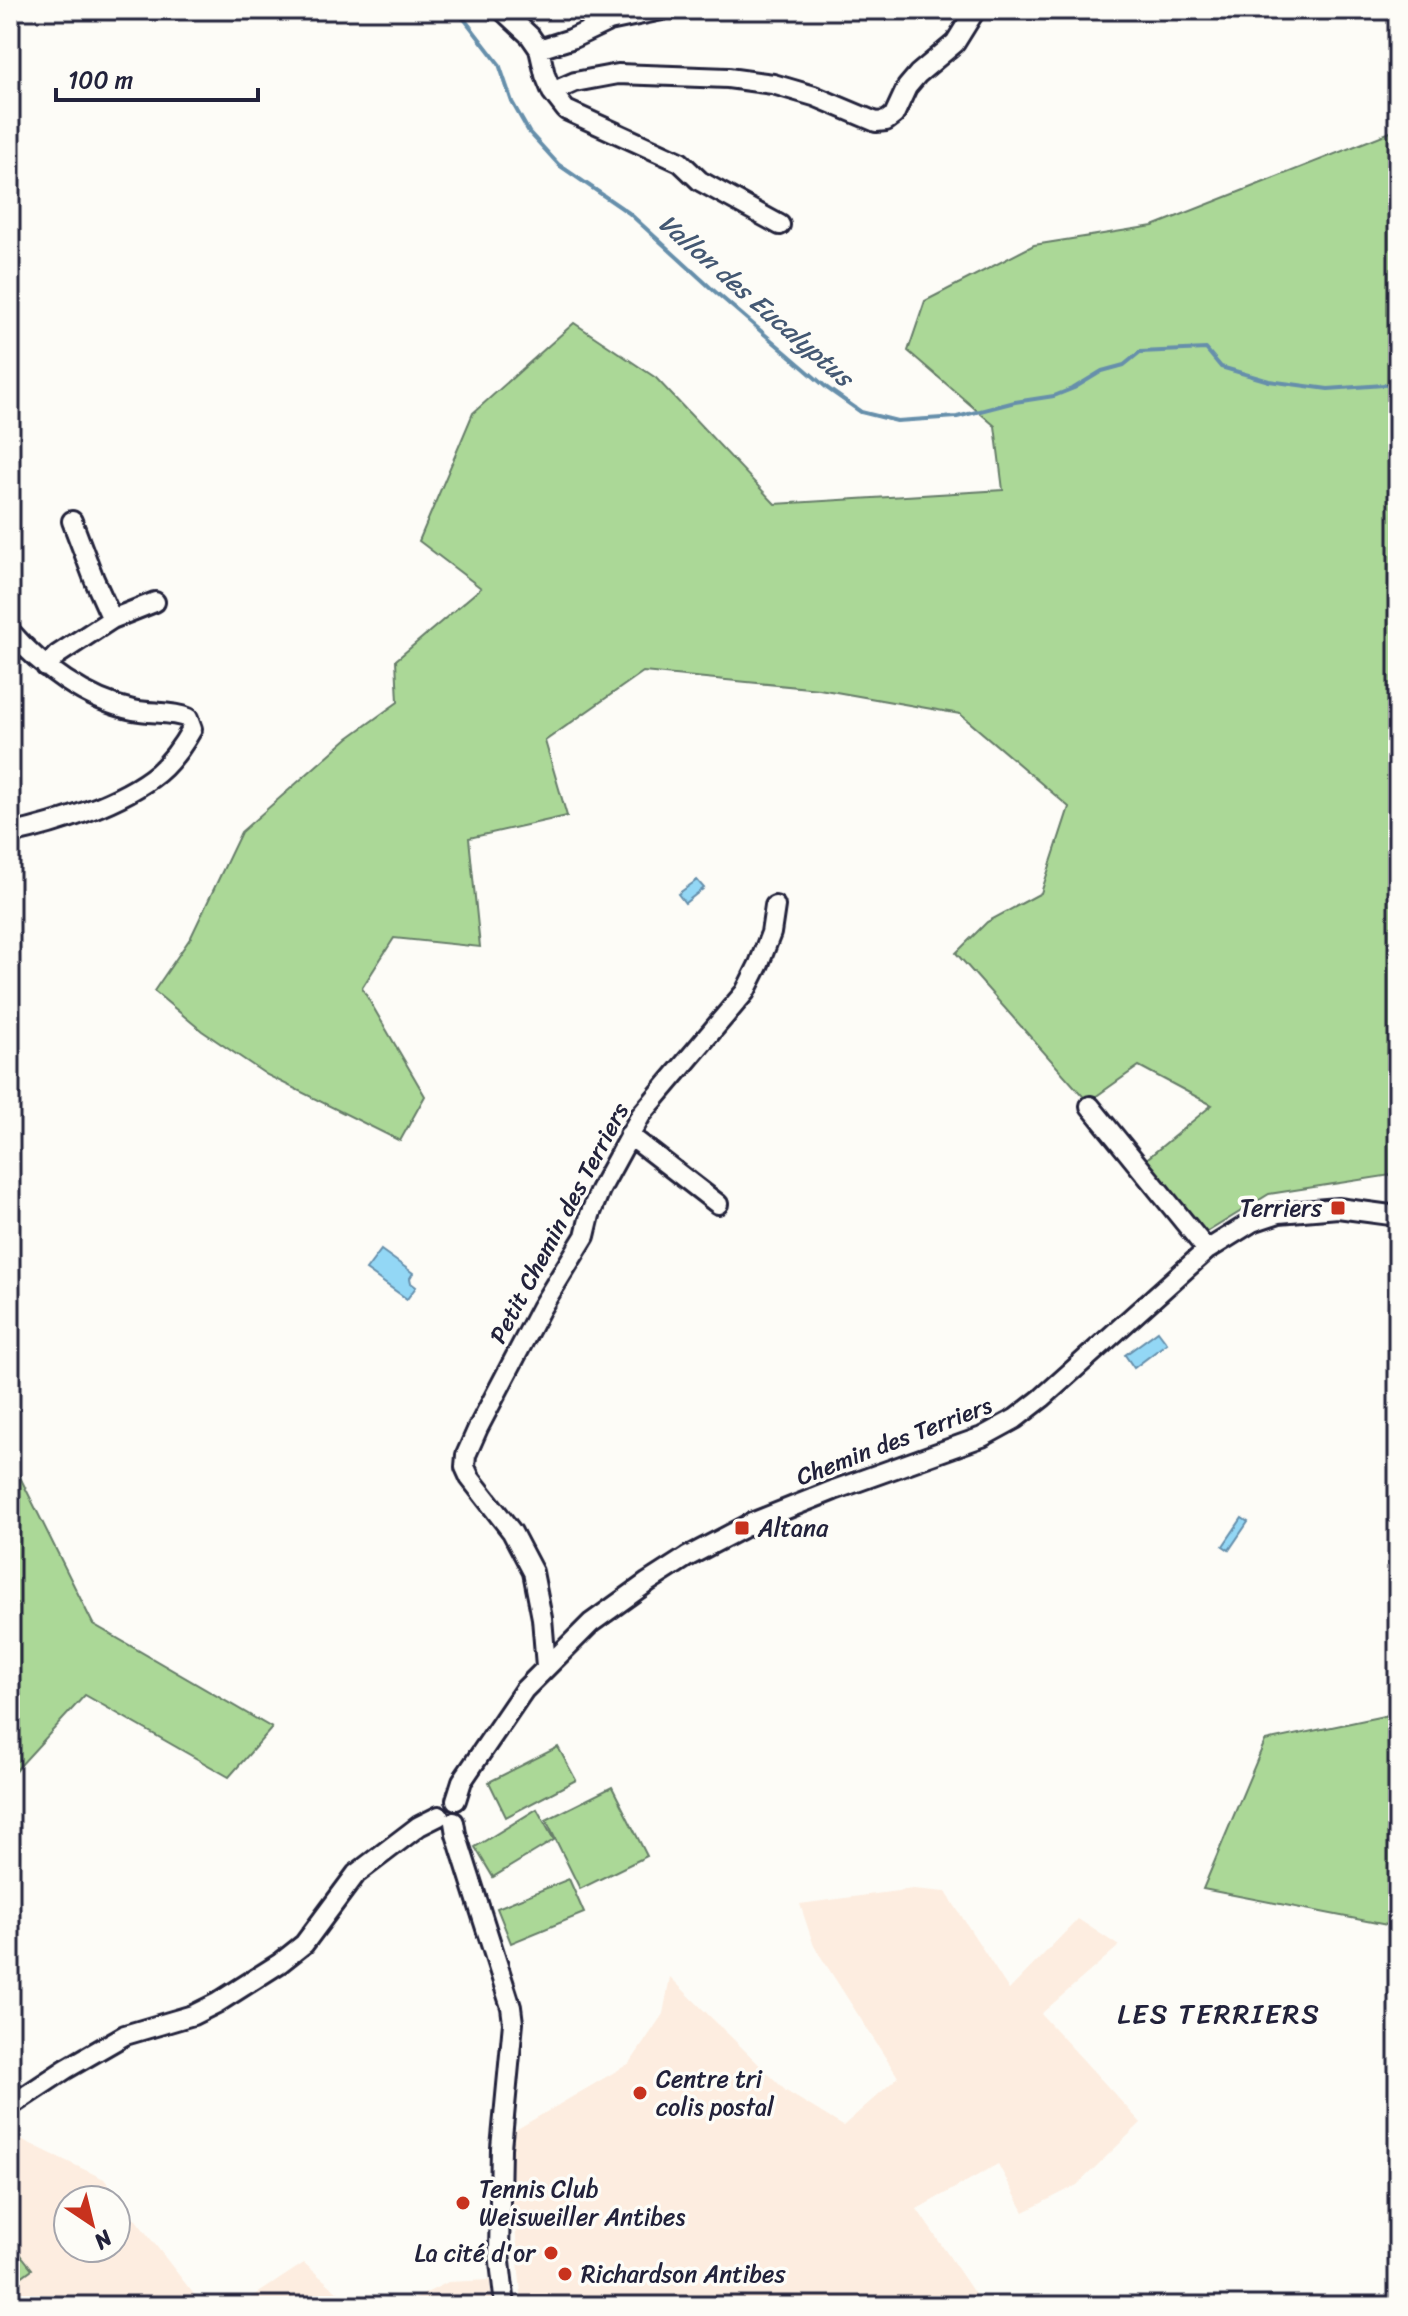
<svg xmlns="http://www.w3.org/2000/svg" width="1408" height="2316" font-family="Sriracha,sans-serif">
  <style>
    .built { fill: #fdede0; fill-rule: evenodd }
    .green { fill: #abd897; stroke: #667d69; stroke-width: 2 }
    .water { fill: #93d7f5; stroke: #668fab; stroke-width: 2 }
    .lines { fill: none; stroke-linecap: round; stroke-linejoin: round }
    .stream { stroke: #668fab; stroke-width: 4 }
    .minor-casing { stroke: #22223b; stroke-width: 24 }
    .minor { stroke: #fdfcf7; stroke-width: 18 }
    .poi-dot { fill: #c8321e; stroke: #fdfcf7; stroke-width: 3 }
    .labels { text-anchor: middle; stroke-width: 7; stroke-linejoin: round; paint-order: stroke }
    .poi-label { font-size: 24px; fill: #22223b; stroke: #fdfcf7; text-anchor: start }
    .street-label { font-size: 24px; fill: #22223b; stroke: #fdfcf7 }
    .water-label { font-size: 26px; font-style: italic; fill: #445873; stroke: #fdfcf7 }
    .quarter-label { font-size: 28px; letter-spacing: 2px; fill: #22223b; stroke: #fdfcf7 }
  </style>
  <rect width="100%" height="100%" fill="#fdfcf7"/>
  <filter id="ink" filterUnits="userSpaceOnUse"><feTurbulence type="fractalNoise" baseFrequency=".0125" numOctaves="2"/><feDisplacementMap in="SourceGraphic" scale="16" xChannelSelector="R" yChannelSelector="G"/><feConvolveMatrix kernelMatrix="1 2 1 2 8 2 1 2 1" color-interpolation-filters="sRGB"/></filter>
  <g filter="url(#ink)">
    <path class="built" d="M913,1889L946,1892L1009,1990L1078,1919L1119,1946L1041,2014L1141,2123L1077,2185L1024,2212L998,2164L917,2209L983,2306H522L507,2135L630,2063L663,2014L670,1977L786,2091L843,2126L898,2077L814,1946L800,1904Z
      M10,2134L104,2179L203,2306H10ZM68,2200H116V2248H68Z
      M304,2263L354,2306H239Z
      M490,2280L492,2306H401L448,2282Z"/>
    <path class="green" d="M1112,10H1249L1246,13L1113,15Z
      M1398,129V1174L1269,1194L1204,1234L1143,1162L1212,1105L1139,1066L1088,1102L956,953L987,922L1041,893L1069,807L960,714L819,689L643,672L545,741L567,816L469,838L480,947L394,938L362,988L425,1096L400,1141L267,1075L202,1031L154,991L191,937L241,832L348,738L398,702L396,660L481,588L419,541L473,413L574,323L656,378L775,504L1003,490L995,426L908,351L925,301L1034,245L1153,226Z
      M10,1457L93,1624L272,1728L229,1777L85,1695L10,1777Z
      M1398,1713V1925H1387L1203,1889L1265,1741Z
      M558,1747L576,1780L506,1817L489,1782Z
      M612,1787L647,1856L580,1889L546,1820Z
      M537,1809L554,1840L493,1877L475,1847Z
      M569,1879L584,1913L511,1943L497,1908Z
      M14,2246L32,2269L10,2285V2249Z"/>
    <path class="water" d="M697,880L704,888L685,903L678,894Z
      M381,1250L413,1273L410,1278L411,1283L416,1287L407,1299L366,1270Z
      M1158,1331L1167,1343L1134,1368L1125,1355Z
      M1242,1518L1248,1522L1229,1550L1223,1546Z"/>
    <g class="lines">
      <path class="stream" d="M453,10L465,20L499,64L512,102L529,132L559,165L629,213L712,289L827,388L861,412L897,421L957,417L1015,402L1054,396L1074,388L1102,371L1124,365L1140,352L1206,349L1221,367L1269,381L1328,389L1398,384"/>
      <g class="minor-casing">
        <path id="minor" d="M502,10L530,36L539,49L545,75L552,92L566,110L680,162L700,181L780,225
          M539,49L571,39L609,21L662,10
          M552,92L575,82L618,74L728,78L773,84L814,96L876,122L886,121L894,115L907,87L918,74L955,43L973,14
          M112,619L155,602
          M10,631C41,667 86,700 133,710C151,714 171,711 188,718L192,729C183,745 172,761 158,773C122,803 56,824 10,834
          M46,667L57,655L112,619L94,579L72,521
          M1090,1106L1207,1250
          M629,1135L718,1204
          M546,1666L542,1618L533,1572L512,1532L470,1478L465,1467L466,1455L478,1428L541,1308L585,1236L590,1215L600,1190L641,1115L745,992L759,964L771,933L775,906
          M456,1800L462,1781L524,1690L591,1623L648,1582L687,1557L754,1522L834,1490L982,1437L1015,1419L1042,1398L1207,1250L1252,1222L1279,1213L1338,1208L1398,1216
          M454,1822L456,1834L511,2007L513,2023L501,2148L499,2253L505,2306
          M10,2106L66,2069L125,2035L193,2015L217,2003L280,1963L304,1944L356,1874L419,1826L439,1816"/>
      </g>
      <use href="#minor" class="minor"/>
    </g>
  </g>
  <g class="poi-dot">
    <rect x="1330" y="1200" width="16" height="16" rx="4"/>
    <rect x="734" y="1520" width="16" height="16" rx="4"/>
    <circle cx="640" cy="2093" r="8"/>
    <circle cx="463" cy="2203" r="8"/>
    <circle cx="551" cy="2253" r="8"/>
    <circle cx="565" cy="2274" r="8"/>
  </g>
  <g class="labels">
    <g class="poi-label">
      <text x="1322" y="1216" text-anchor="end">Terriers</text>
      <text x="758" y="1536">Altana</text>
      <text x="656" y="2087">Centre tri<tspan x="656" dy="28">colis postal</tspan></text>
      <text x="479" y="2197">Tennis Club<tspan x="479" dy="28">Weisweiller Antibes</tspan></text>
      <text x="535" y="2261" text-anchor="end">La cité d'or</text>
      <text x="581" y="2282">Richardson Antibes</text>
    </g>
    <g class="street-label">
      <text transform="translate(559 1223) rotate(-62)" y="8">Petit Chemin des Terriers</text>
      <text transform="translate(894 1441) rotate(-21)" y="8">Chemin des Terriers</text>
    </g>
    <g class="water-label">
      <text transform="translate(756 300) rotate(41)" y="9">Vallon des Eucalyptus</text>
    </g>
    <g class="quarter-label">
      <text x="1219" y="2023">LES TERRIERS</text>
    </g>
  </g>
  <rect width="1408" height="2316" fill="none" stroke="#fdfcf7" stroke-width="40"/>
  <rect x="20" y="20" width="1368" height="2276" fill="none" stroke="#22223b" stroke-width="3" filter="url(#ink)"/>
  <g transform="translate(92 2224) rotate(145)"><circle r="38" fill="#fdfcf7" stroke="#a5a5ac" stroke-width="2"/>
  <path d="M0-6L14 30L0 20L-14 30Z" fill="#c8321e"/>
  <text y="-12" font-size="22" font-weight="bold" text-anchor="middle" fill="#22223b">N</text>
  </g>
  <path d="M56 88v12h202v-12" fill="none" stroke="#22223b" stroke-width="4"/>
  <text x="68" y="88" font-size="24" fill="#22223b" stroke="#fdfcf7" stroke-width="6" paint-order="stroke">100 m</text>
</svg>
